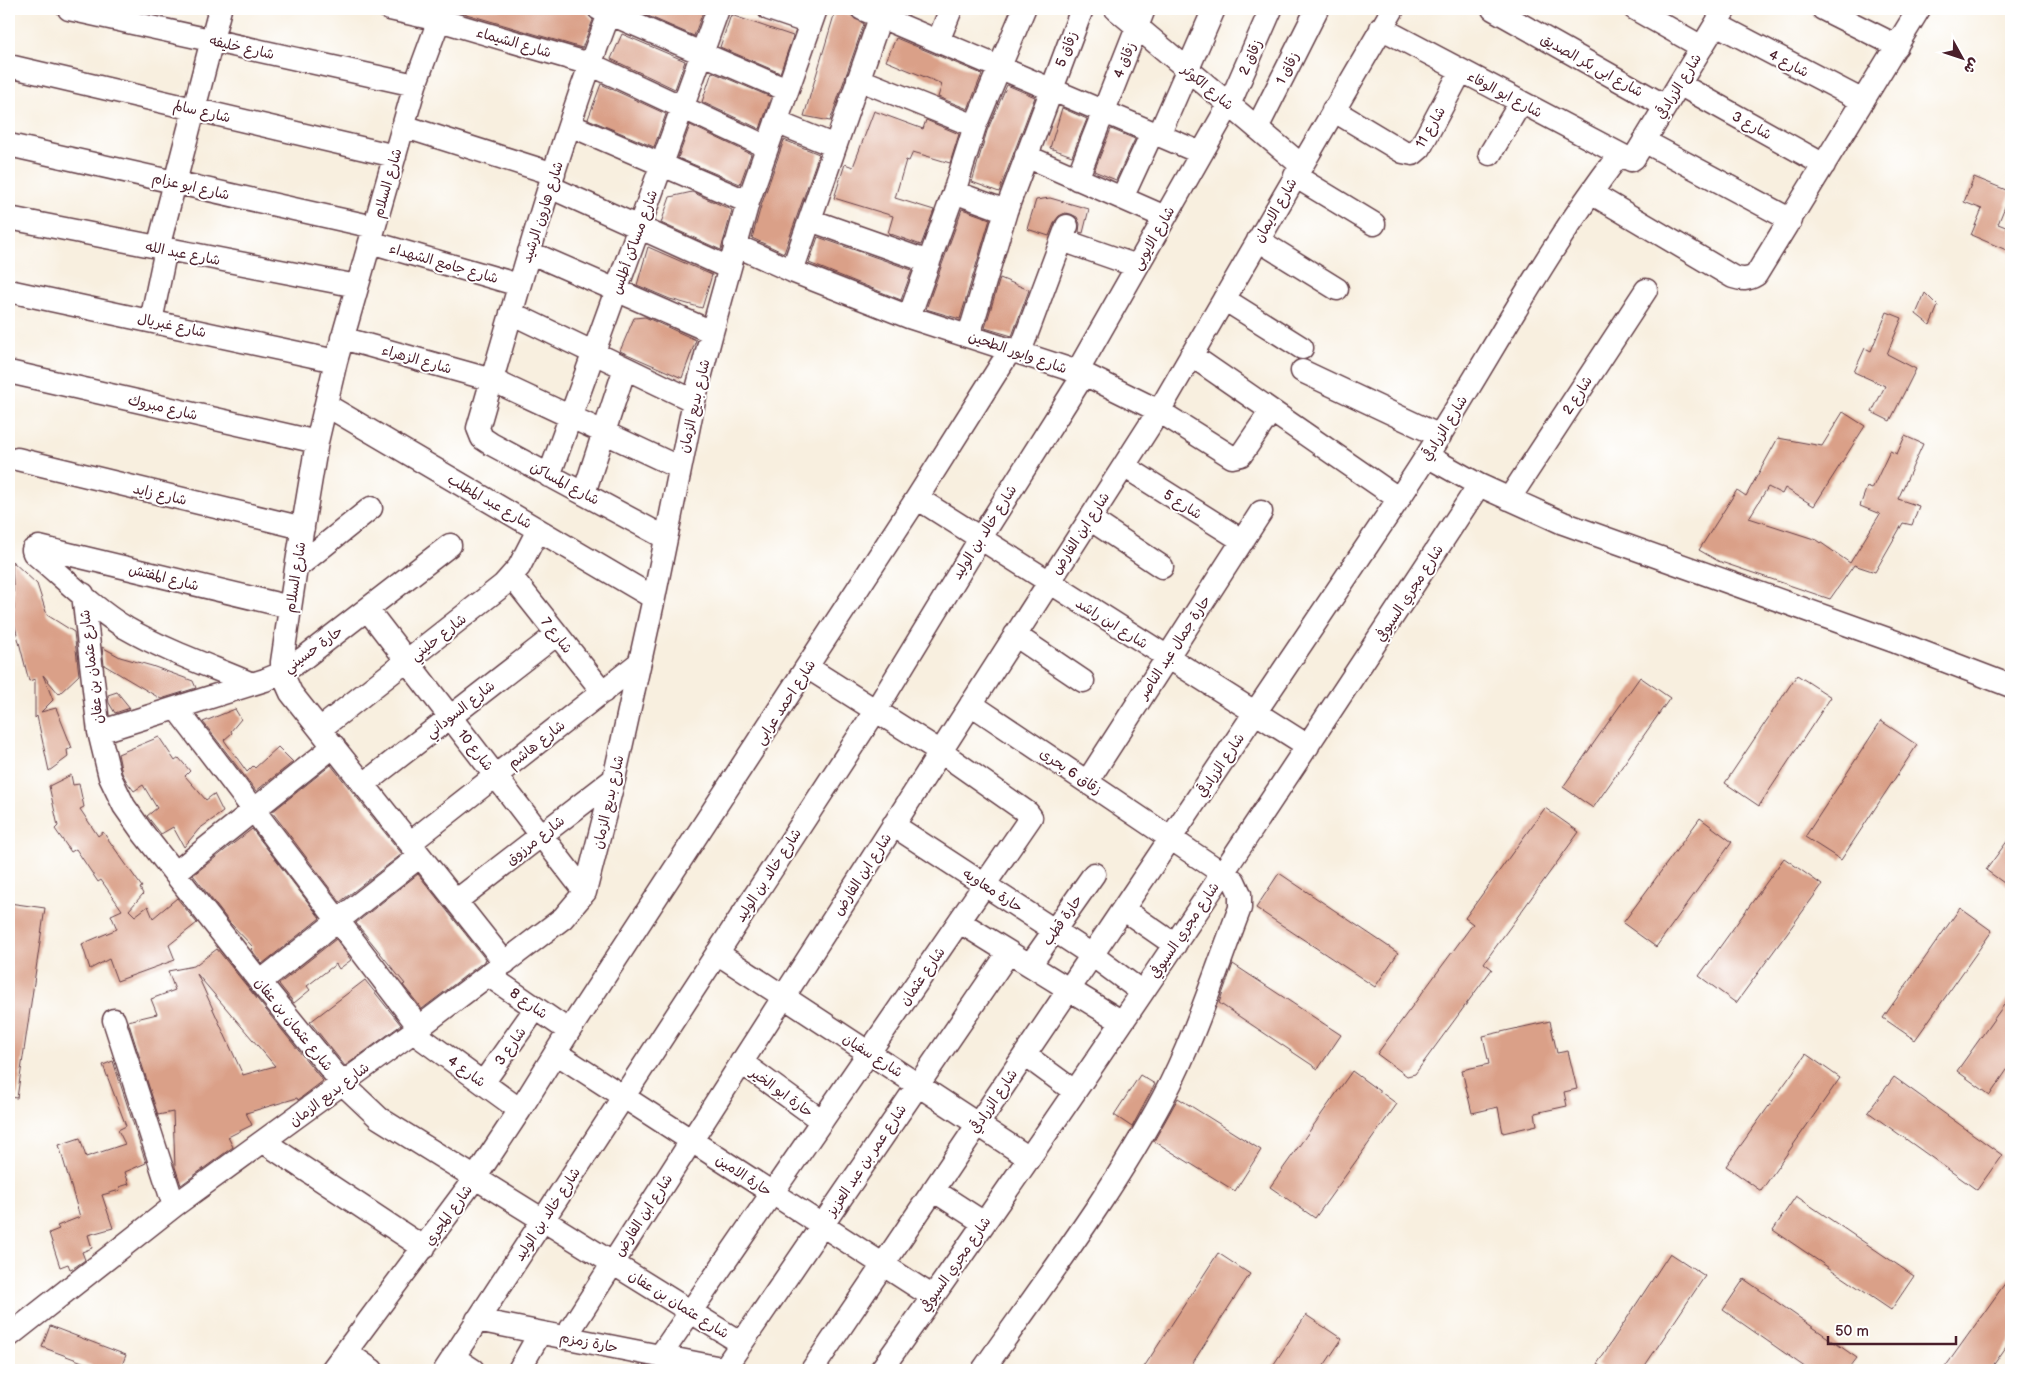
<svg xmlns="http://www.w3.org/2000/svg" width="2020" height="1379" font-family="'Balsamiq Sans','Playpen Sans Arabic',sans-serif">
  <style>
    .building { fill: #daa088; fill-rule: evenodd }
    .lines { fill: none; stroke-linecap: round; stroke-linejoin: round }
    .minor-casing { stroke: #643e46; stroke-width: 25 }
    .minor { stroke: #fff; stroke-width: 22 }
    .labels { text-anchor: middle; stroke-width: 4; stroke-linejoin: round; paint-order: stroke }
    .street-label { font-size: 14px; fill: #4a1f2b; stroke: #fff }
  </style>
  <rect width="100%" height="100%" fill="#fff"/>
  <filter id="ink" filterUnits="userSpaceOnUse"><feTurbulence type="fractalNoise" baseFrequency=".02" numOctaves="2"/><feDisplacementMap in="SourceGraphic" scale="10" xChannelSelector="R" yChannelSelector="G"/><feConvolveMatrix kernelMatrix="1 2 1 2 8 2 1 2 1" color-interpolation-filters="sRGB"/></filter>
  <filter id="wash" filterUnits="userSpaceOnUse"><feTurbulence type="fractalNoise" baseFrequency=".0096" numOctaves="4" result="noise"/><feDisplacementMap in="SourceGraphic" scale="20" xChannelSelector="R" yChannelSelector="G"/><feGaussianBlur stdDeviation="1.12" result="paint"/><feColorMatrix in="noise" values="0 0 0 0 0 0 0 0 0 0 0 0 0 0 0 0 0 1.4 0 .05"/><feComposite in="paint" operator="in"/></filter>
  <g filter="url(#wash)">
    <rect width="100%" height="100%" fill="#f8efdf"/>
    <g id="blocks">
      <path class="building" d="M456,9H575L587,13L593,20L582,48L456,11Z
        M632,9H704L694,36Z
        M835,12L851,15L864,24L830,121L804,116Z
        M731,15L793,36L780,73L720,47Z
        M622,34L685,61L675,89L611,59Z
        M896,38L982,74L968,109L938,97L942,84L886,61Z
        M712,72L771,97L760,129L702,102Z
        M601,84L666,114L654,147L588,119Z
        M1007,85L1035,97L999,192L972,182L987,131Z
        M1062,108L1087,119L1072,156L1050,148Z
        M874,111L923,129L926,120L959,134L950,163L913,152L909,161L906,160L895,198L934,210L921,245L888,233L893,216L834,198L845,164L853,167Z
        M690,125L751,154L740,184L678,158Z
        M1111,129L1135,139L1116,180L1094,171Z
        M784,140L819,154L784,253L752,238L761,206Z
        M1974,177L2011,192L1998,224L2011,229V252L1971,235L1982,209L1964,202Z
        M692,192L732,210L721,250L661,223L670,197Z
        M1050,198L1089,209L1083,233L1079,232L1080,224L1077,217L1071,214L1065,213L1059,216L1055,221L1049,236L1027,229L1036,200Z
        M962,209L990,219L960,319L926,309Z
        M818,237L912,270L901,300L809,263Z
        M648,247L712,275L702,308L670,299L637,285Z
        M1000,278L1029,290L1012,336L985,328Z
        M1925,293L1938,306L1930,325L1916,314Z
        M1887,312L1902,318L1887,354L1916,369L1890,421L1872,412L1885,386L1854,372L1865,348L1871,351Z
        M645,317L696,340L682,378L620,351L634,318Z
        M1843,412L1865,426L1814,506L1785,488L1782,494L1768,487L1749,518L1817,540L1850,563L1880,514L1860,506L1867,487L1872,489L1890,451L1897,454L1905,436L1923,444L1898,499L1919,506L1912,525L1903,523L1875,572L1854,565L1830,599L1718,561L1699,550L1737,490L1746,496L1778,438L1822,446Z
        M12,561L37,584L47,615L74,632L79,675L59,694L43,675L53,700L41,712L56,708L72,748L67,750L68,757L49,771L37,716L35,718V679L29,681L11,611L14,610Z
        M102,647L120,657L152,666L193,681L196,688L161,699L104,665Z
        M1797,675L1831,697L1759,806L1725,783Z
        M1640,677L1670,698L1593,808L1563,787Z
        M117,692L130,708L115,713L109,703L108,695Z
        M235,709L241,719L231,731L232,733L224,740L247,772L253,766L255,768L278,747L293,762L256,791L203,722Z
        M1881,721L1917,745L1841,860L1805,837Z
        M159,737L175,761L179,758L190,771L185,776L206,800L214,794L223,812L199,829L184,847L173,827L161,834L147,816L157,808L143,785L134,791L127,782L122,773L118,754Z
        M331,765L402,854L340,902L272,812Z
        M71,775L73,785L79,784L84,807L80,809L98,836L103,832L142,887L140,888L143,894L129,910L135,916L148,906L153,918L177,898L197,923L169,945L175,960L117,981L109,959L90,969L82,944L117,929L111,915L122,910L101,880L98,882L76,849L71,852L55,829L58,826L49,786Z
        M1545,808L1579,832L1484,963L1492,969L1415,1074L1407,1076L1377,1054L1473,924L1465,918Z
        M1700,818L1732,842L1656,947L1623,923Z
        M252,829L320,918L262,964L251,949L253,947L230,923L193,875Z
        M2011,836V888L1986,870Z
        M1784,858L1822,885L1736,1003L1699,976Z
        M1279,873L1398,953L1375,987L1256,908Z
        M418,874L486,960L422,1009L403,985L405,984L356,923Z
        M9,903L45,908L17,1098L9,1097Z
        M1960,908L1992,931L1915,1040L1883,1018Z
        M336,939L351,960L339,969L336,964L307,986L310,990L294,1003L279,984Z
        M217,949L323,1081L298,1100L297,1098L246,1113L252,1125L228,1137L233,1147L181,1185L175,1167L173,1112L158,1115L128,1021L157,1014L151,999L175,990L168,971L194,966ZM197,974L275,1066L243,1075Z
        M1233,964L1341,1035L1318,1069L1219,1003Z
        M365,980L401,1025L345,1066L310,1022Z
        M2011,995V1064L1990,1095L1957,1071Z
        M1550,1021L1557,1053L1568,1051L1577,1089L1564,1092L1567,1106L1535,1113L1537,1125L1503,1133L1498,1107L1472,1113L1462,1070L1489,1064L1483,1036Z
        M1806,1054L1840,1078L1761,1191L1726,1166Z
        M113,1061L146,1163L125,1172L129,1184L119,1187L120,1190L102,1195L113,1228L88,1235L92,1248L82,1252L85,1260L75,1267L70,1269L68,1264L60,1267L49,1233L59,1229L57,1226L80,1217L59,1145L80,1138L86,1157L125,1144L118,1130L126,1126L103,1065Z
        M1352,1071L1397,1104L1315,1218L1270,1187Z
        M1140,1075L1155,1084L1132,1127L1114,1115Z
        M1894,1077L2002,1155L1977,1190L1868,1112Z
        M1178,1098L1261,1150L1235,1191L1154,1141Z
        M1796,1196L1914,1276L1891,1310L1773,1230Z
        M1218,1253L1250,1274L1188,1370H1142Z
        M1670,1253L1705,1276L1642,1370H1605L1597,1364Z
        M2011,1275V1340L1990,1370H1943Z
        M1744,1279L1857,1358L1848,1370H1809L1723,1310Z
        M1306,1315L1342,1339L1321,1370H1270Z
        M50,1326L126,1355L120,1370H104L42,1347Z"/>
    </g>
  </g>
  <g filter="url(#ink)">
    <use href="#blocks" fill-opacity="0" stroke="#643e46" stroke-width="1"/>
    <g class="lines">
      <g class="minor-casing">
        <path id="minor" d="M69,9L415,85
          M390,9L439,20L590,64L767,147
          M443,9L415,85L336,361L317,442L296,568L282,662V673L291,693L505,963
          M599,9L787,90
          M611,9C558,145 519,287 478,428L482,438L491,444L666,538
          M769,9L810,23
          M862,9L1201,153
          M1116,9L1301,165
          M1493,9L1665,106
          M1635,9L1702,47
          M1823,9L1897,46
          M1716,24L1863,101
          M1381,28L1631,160L1634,158L1725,9
          M938,41L951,9
          M9,66L395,156
          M858,79L975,126
          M1679,84L1824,165
          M1333,110L1403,152L1413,154L1420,148L1461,71
          M776,122L835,146
          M570,125L748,202
          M403,126L554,174
          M1257,128L1317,9
          M1159,135L1214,9
          M1644,141L1791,220
          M9,145L374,227
          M1490,154L1521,102
          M1026,156L1165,217
          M1295,176L1374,224
          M1077,179L1144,9
          M550,187L729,268
          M954,192L1006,211
          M1591,193L1733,277C1742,280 1748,280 1756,275L1919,9
          M1122,198L1152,133
          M9,218L357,286
          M810,220L929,262
          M1062,240L1137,266
          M1258,240L1337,289
          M370,242L519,285
          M735,245L792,271L909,317L1084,374L1159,411L1232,457L1241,455L1271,411
          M158,248L220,9
          M529,252L712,332
          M792,271L883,9
          M9,291L336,361
          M1224,299L1302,348
          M511,313L694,401
          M909,317L954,192L975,126L1024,9
          M151,321L166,249
          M968,335L973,322L1006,211L1082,9
          M342,338L492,380L680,468
          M1020,352L1067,226
          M1191,355L1399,499
          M1302,371L1440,436
          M9,372L317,442
          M1077,372L1229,105L1271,9
          M326,405L654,598
          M1427,456L1479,485L1563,523L1896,642L2011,686
          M17,459L303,528
          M1124,466L1243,541
          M549,476L718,9
          M584,493L625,368
          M917,498L1308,746
          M1509,499L1646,290
          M1090,519L1162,567
          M296,568L371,508
          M512,577L603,692
          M83,594L99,732L110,777L124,806L143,833L260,982L342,1083L379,1118L741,1343
          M367,609L585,892
          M1015,635L1083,681
          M252,684C210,666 166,651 126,628C93,608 64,578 34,553L33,550L39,547L290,607
          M971,704L1234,881L1240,894V908C1216,970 1194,1040 1163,1098C1112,1194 1045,1281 983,1370
          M176,708L419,1027
          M320,729L503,585L519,567L538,530
          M99,732L265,680L282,673L305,657L450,545
          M1087,782L1261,512
          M364,784L557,634
          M893,825L1092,955L1142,992
          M410,843L639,663
          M175,873L334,746
          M456,901L614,779
          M1123,909L1175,945
          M960,922L1122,1022
          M717,953L1029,1158
          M1030,965L1094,874
          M488,975L569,1031
          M260,982L420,856
          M114,1020L174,1206
          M413,1032L520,1110
          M556,1053L933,1297
          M1025,1055L1074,1091
          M741,1062L822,1121
          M483,1083L536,1008
          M264,1142L424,1248
          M933,1190L984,1223
          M477,1320L731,1370
          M9,1336L174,1206L413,1032L563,918L585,892L614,779L654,598L694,401L712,332L748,202L816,9
          M565,1338L1159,411L1393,9
          M346,1352L372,1370
          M660,1356L1031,817L1028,813L941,752L807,667
          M453,1357L473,1370
          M724,1369L1009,952
          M332,1370L475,1178L520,1110L569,1031L917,498L1011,349
          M445,1370L876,710L980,539L1084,374
          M519,1370L540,1333
          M812,1370C1009,1078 1206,787 1402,494C1477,383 1537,261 1619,155
          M881,1370C1087,1080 1284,783 1479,485"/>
      </g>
      <use href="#minor" class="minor"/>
    </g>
  </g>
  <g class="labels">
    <g class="street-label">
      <text transform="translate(514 42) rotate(16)" y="5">شارع الشيماء</text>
      <text transform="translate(242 47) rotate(13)" y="5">شارع خليفه</text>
      <text transform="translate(1066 49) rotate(-69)" y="5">زقاق 5</text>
      <text transform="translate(1250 57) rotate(-66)" y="5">زقاق 2</text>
      <text transform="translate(1124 60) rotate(-68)" y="5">زقاق 4</text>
      <text transform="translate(1789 63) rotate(28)" y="5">شارع 4</text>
      <text transform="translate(1592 65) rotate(29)" y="5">شارع ابى بكر الصديق</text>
      <text transform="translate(1287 68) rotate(-63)" y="5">زقاق 1</text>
      <text transform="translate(1678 86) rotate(-58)" y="5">شارع الزرادقي</text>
      <text transform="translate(1208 87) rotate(40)" y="5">شارع الكوثر</text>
      <text transform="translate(1505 94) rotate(28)" y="5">شارع ابو الوفاء</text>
      <text transform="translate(202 111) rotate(13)" y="5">شارع سالم</text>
      <text transform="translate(1752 125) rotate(29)" y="5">شارع 3</text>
      <text transform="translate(1430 127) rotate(-60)" y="5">شارع 11</text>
      <text transform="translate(387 183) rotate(-74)" y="5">شارع السلام</text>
      <text transform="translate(191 186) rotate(13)" y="5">شارع ابو عزام</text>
      <text transform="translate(1275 210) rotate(-60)" y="5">شارع الايمان</text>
      <text transform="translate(542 212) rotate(-72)" y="5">شارع هارون الرشيد</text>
      <text transform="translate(1153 238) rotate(-60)" y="5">شارع الايوبى</text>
      <text transform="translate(634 242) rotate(-70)" y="5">شارع مساكن أطلس</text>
      <text transform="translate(183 253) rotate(11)" y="5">شارع عبد الله</text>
      <text transform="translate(444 263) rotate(16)" y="5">شارع جامع الشهداء</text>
      <text transform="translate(172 325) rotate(12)" y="5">شارع غبريال</text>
      <text transform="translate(1018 352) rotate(19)" y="5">شارع وابور الطحين</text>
      <text transform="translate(417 359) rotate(16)" y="5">شارع الزهراء</text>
      <text transform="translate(1577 395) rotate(-57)" y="5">شارع 2</text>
      <text transform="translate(694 406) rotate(-77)" y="5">شارع بديع الزمان</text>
      <text transform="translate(163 407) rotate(13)" y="5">شارع مبروك</text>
      <text transform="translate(1444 428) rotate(-58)" y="5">شارع الزرادقي</text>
      <text transform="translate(565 483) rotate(28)" y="5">شارع المساكن</text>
      <text transform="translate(160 494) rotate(13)" y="5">شارع زايد</text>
      <text transform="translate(490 501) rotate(30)" y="5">شارع عبد المطلب</text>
      <text transform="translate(1183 504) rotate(32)" y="5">شارع 5</text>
      <text transform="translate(984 532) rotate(-58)" y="5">شارع خالد بن الوليد</text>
      <text transform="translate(1080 533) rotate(-57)" y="5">شارع ابن الفارض</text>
      <text transform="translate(164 577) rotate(14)" y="5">شارع المفتش</text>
      <text transform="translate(295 577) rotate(-81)" y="5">شارع السلام</text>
      <text transform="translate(1409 593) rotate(-57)" y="5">شارع مجري السيوفي</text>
      <text transform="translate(1112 623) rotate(32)" y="5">شارع ابن راشد</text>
      <text transform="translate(557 635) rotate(52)" y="5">شارع 7</text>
      <text transform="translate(438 637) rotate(-38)" y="5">شارع حليني</text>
      <text transform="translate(1174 647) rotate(-57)" y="5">حارة جمال عبد الناصر</text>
      <text transform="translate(313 649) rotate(-36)" y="5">حارة حسيني</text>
      <text transform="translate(91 667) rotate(-97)" y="5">شارع عثمان بن عفان</text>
      <text transform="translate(785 702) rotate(-57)" y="5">شارع احمد عرابى</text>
      <text transform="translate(460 709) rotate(-38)" y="5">شارع السوداني</text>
      <text transform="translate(536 744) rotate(-38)" y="5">شارع هاشم</text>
      <text transform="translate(476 750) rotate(52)" y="5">شارع 10</text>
      <text transform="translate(1220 765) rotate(-56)" y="5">شارع الزرادقي</text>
      <text transform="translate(1071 771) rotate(34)" y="5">زقاق 6 بحرى</text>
      <text transform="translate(608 802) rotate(-77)" y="5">شارع بديع الزمان</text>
      <text transform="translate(535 840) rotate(-38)" y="5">شارع مرزوق</text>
      <text transform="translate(862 874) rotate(-57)" y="5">شارع ابن الفارض</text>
      <text transform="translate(768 875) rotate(-57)" y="5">شارع خالد بن الوليد</text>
      <text transform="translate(993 890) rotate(33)" y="5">حارة معاويه</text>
      <text transform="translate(1062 920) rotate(-55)" y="5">حارة قطب</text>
      <text transform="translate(1184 930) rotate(-56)" y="5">شارع مجري السيوفي</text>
      <text transform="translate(922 976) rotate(-55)" y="5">شارع عثمان</text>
      <text transform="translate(529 1003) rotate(35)" y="5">شارع 8</text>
      <text transform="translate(294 1024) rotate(51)" y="5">شارع عثمان بن عفان</text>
      <text transform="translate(510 1046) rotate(-55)" y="5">شارع 3</text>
      <text transform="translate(873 1055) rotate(33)" y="5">شارع سفيان</text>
      <text transform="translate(467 1071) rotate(36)" y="5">شارع 4</text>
      <text transform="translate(782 1092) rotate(36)" y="5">حارة ابو الخير</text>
      <text transform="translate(329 1094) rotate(-37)" y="5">شارع بديع الزمان</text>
      <text transform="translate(993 1101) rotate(-56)" y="5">شارع الزرادقي</text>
      <text transform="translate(866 1160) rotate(-56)" y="5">شارع عمر بن عبد العزيز</text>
      <text transform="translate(744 1175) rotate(33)" y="5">حارة الامين</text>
      <text transform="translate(547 1214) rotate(-57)" y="5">شارع خالد بن الوليد</text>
      <text transform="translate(448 1215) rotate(-54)" y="5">شارع المجري</text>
      <text transform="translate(643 1215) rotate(-57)" y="5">شارع ابن الفارض</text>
      <text transform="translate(955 1264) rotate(-55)" y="5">شارع مجري السيوفي</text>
      <text transform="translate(679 1304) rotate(32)" y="5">شارع عثمان بن عفان</text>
      <text transform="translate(589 1342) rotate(11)" y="5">حارة زمزم</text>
    </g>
  </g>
  <rect width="2020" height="1379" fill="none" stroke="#fff" stroke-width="30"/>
  <g transform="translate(1962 58) rotate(130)" stroke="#ffffff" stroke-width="4" paint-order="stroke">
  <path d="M0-4L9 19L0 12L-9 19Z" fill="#4a1f2b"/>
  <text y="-8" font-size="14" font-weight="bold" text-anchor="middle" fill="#4a1f2b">ش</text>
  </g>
  <path d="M1828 1336v8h128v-8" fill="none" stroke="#4a1f2b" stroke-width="2.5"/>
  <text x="1835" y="1336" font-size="15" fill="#4a1f2b" stroke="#ffffff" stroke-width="4" paint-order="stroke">50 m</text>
</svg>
